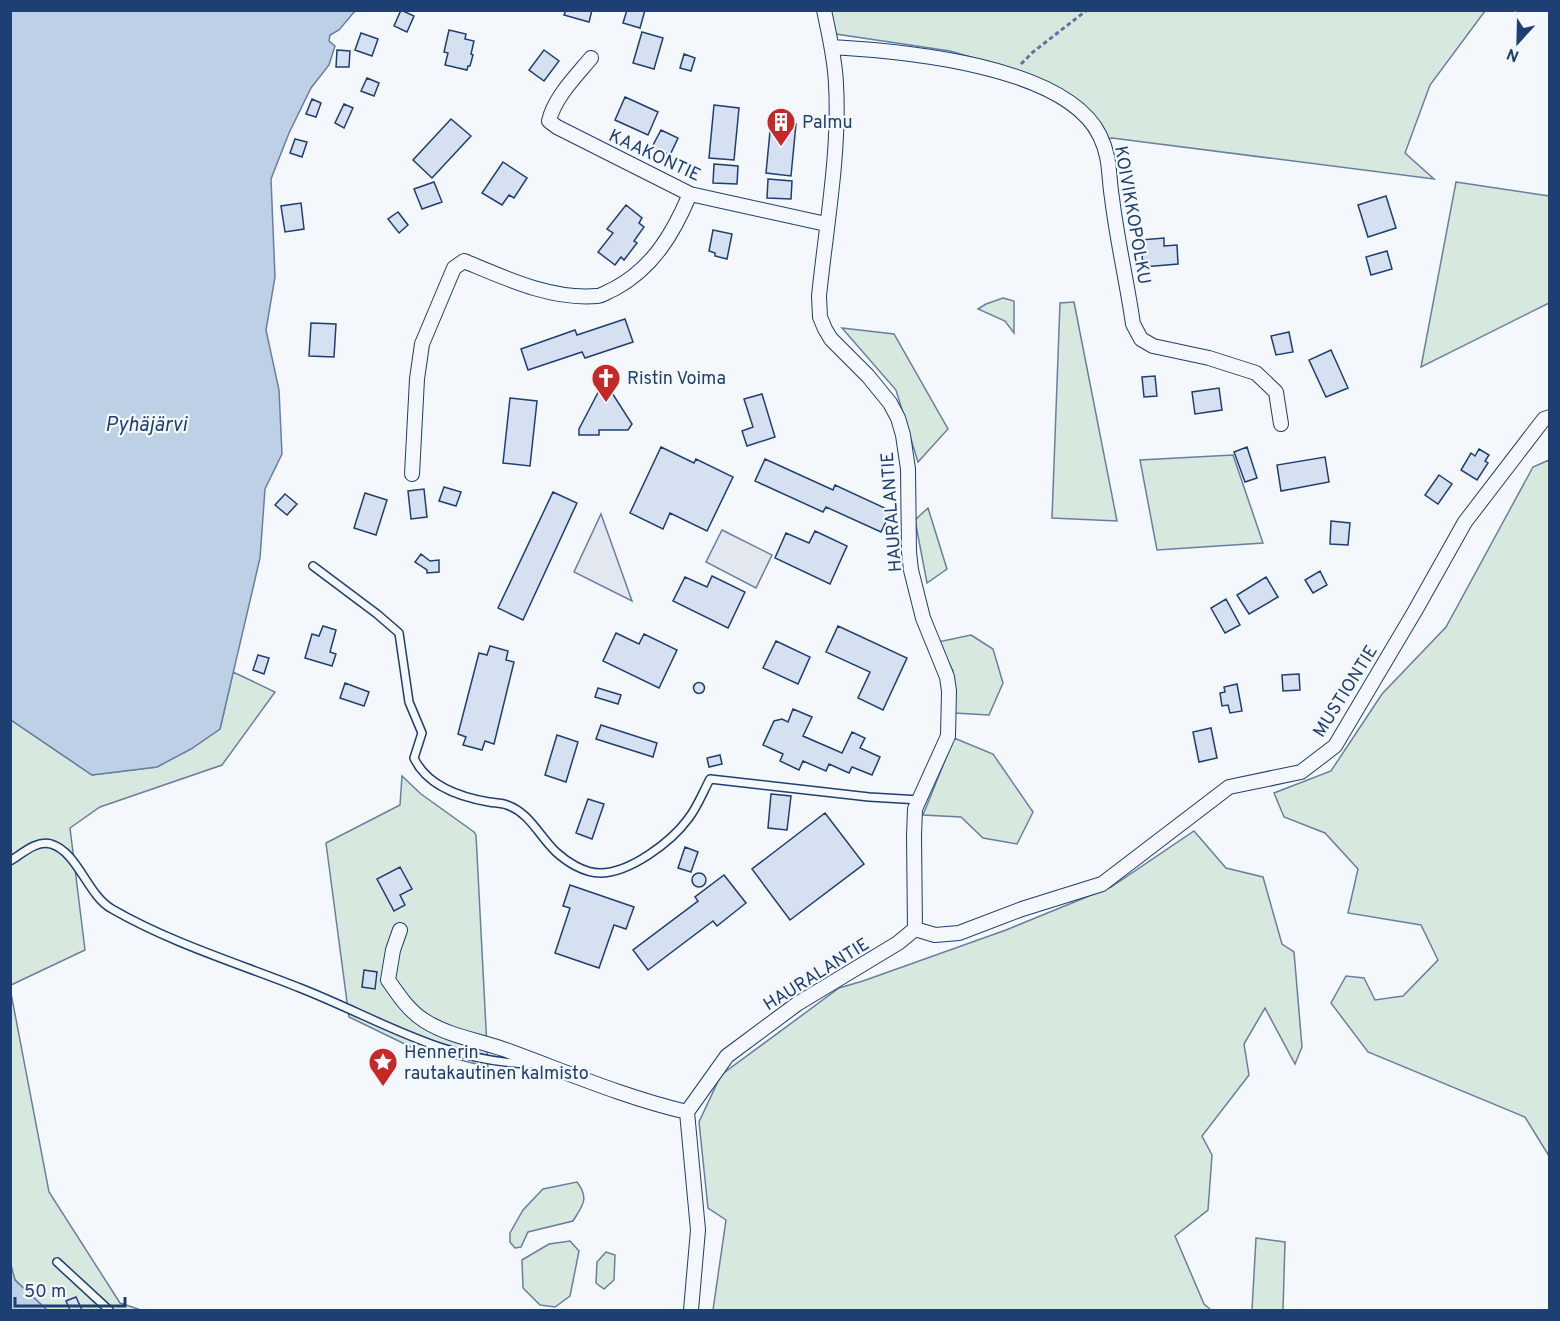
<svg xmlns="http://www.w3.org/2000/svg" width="1560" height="1321" font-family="Overpass,sans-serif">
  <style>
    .green { fill: #d7e8df; stroke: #687fa3; stroke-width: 1.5 }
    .parking { fill: #e3e8f0; stroke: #687fa3; stroke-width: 1.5 }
    .water { fill: #bed0e5; stroke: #687fa3; stroke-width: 1.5 }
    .building { fill: #d5e0f0; stroke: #1d3f73; stroke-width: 1.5 }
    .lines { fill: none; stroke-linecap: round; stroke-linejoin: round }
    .lane-casing { stroke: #1d3f73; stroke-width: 10 }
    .street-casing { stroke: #1d3f73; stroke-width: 16 }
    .path { stroke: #5e769c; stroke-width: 3; stroke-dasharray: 4.5 3; stroke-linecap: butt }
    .lane { stroke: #f4f7fb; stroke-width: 7 }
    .street { stroke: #f4f7fb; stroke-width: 14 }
    .labels { text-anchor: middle; stroke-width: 4.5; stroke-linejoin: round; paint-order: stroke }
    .poi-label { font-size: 18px; fill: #1d3f73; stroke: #f4f7fb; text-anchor: start }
    .street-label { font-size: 18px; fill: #1d3f73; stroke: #f4f7fb }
    .water-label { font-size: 20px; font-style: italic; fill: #1d3f73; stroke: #f4f7fb }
  </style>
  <rect width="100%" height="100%" fill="#f4f7fb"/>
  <path class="green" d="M830,11H1485L1430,85L1405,153L1434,179L1112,138L1104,140L1091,113L1076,99L1013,69L950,51L836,34Z
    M1456,182L1549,196V303L1421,367Z
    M1003,298L1014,301V333L1005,321L978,309L986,304Z
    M1074,302L1117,521L1052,518L1060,303Z
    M842,328L894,334L948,429L918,462L896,390Z
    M1233,455L1263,543L1157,550L1140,460Z
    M1549,460V1156L1525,1117L1368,1052L1331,1003L1346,976L1364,978L1375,1000L1403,996L1438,960L1421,925L1348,913L1358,869L1325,833L1284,817L1274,793L1331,771L1382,694L1446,627L1533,467Z
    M928,508L947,569L927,583L915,520Z
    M971,635L993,649L1003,683L989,715L954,713L953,671L938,642Z
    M233,672L275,692L222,765L100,807L70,828L85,950L11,985V720L92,775L157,767L220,729Z
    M954,738L993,754L1033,812L1017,844L983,838L961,817L923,815Z
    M402,776L421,794L474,832L476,835L488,1067L413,1048L349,1017L326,843L400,805Z
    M1194,831L1226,868L1263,877L1282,944L1294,952L1302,1047L1295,1064L1265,1008L1244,1044L1249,1075L1202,1136L1212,1155L1208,1210L1175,1236L1204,1304L1211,1310H713L726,1220L708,1208L699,1122L721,1075L839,988L863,981L1006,930L1111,887Z
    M10,988L49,1192L120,1303L141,1310H47L15,1280L10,1265Z
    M577,1182C590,1199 582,1206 573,1221L528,1232L521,1247L515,1248L510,1242V1233L523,1210L543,1189Z
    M1256,1238L1285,1242L1283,1310H1252Z
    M570,1241L579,1251L570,1296L555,1307L540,1305L523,1288L522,1260L549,1244Z
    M606,1252L615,1255L614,1280L604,1289L596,1283L597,1262Z"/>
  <path class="parking" d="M601,514L632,601L574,572Z
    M722,530L772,555L756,588L706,562Z"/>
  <path class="water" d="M10,11H355L339,30L330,35L329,41L335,46L329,65L311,88L289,133L271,179L275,277L266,330L279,390L282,454L265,489L260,558L220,729L191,749L157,767L92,775L11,720Z
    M11,1265L15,1280L47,1310H11Z"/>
  <path class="building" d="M401,10L414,16L407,32L394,26Z
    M566,10H592L589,22L564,15Z
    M627,10H645L640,28L623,23Z
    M449,30L466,34L465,39L474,41L471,54L473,55L470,66H468L467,70L445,65L448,53L444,52Z
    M642,32L663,38L654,69L633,63Z
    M361,33L378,39L372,56L355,50Z
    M337,50L350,51L349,67H336Z
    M544,50L559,61L544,81L529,70Z
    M684,54L695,58L691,71L680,68Z
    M367,78L379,83L374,96L361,91Z
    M625,97L658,112L648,135L615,120Z
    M312,99L321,103L316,117L306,114Z
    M344,104L353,108L344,128L335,123Z
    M714,105L739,108L734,160L709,158Z
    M451,119L471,136L432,178L413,160Z
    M771,121L796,124L791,176L766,173Z
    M661,130L678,138L670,155L652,147Z
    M295,139L307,142L302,157L290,153Z
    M503,162L527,178L514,198L509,195L502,205L482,193Z
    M714,164L738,166L737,184L713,183Z
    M768,179L792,181L791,199L767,198Z
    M434,182L442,202L422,209L414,189Z
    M1386,196L1396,228L1368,237L1358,205Z
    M301,203L304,229L285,232L281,206Z
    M626,205L642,218L639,223L644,227L634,241L637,243L624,260L621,257L615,265L598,252L613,233L607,229Z
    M398,212L408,225L399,233L388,219Z
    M713,230L732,234L727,259L715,256V253L709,251Z
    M1164,238V246L1177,245L1178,264L1143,267L1141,240Z
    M1387,251L1392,269L1371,275L1366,257Z
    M625,319L633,342L585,358L582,352L528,370L521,349L575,330L577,335Z
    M311,323L336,324L334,357L309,356Z
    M1289,332L1293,352L1276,355L1271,336Z
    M1331,350L1348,388L1326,397L1309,360Z
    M1155,376L1157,396L1144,397L1142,377Z
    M602,385H607L632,424L628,430H599V435H579V429Z
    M1219,388L1222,410L1195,414L1192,392Z
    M762,394L775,437L747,446L742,431L753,427L744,399Z
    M510,398L537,401L530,466L503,463Z
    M661,447L694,463L696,459L733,477L707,531L670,513L663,529L630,513Z
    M1247,447L1257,478L1245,482L1234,452Z
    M1479,449L1489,455L1485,461L1488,463L1477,480L1461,470L1471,453L1475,456Z
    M1325,457L1329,482L1281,491L1277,465Z
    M765,459L833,490L835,485L891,511L881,532L826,507L823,512L755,481Z
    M1439,475L1452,484L1438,504L1425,495Z
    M444,487L461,492L456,506L439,501Z
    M424,489L427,517L411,519L408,491Z
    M553,492L577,503L523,620L498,608Z
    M365,493L387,500L376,535L354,528Z
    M285,494L297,504L287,515L275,505Z
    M1331,521L1350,523L1348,545L1330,544Z
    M815,531L847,546L830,584L775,558L786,533L809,543Z
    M421,554L430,561L439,560V572L427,573V570L415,562Z
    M1320,571L1327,585L1313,593L1305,580Z
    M712,576L745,592L728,628L673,601L685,577L707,587Z
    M1266,577L1278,597L1249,614L1237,595Z
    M1226,599L1240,625L1225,633L1211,608Z
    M323,626L336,630L330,652L336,654L332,666L305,658L312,634L319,636Z
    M838,626L907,658L883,710L858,698L870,672L826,652Z
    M616,633L639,644L644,634L677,650L659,688L603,661Z
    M776,641L810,657L798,684L763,668Z
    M490,646L508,651L506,660L514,662L494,744L485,741L482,750L463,745L466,737L458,734L479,653L487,655Z
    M258,655L269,658L264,674L253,670Z
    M1299,674L1300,690L1283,691L1282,675Z
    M693.5 688a5.5 5.5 0 1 1 11 0a5.5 5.5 0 1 1-11 0Z
    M345,683L369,692L364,706L340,698Z
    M1237,684L1242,711L1230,713L1228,705L1222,706L1220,693L1225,692L1224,687Z
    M598,688L621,695L618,704L595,697Z
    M793,709L812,717L803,736L842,753L852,732L865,738L860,748L880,757L872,775L852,767L849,773L829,764L826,771L803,761L799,770L780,761L783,754L763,745L774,721L782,719L788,722Z
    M601,725L657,743L653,757L596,739Z
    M1211,728L1217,758L1199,762L1193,732Z
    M557,735L578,742L566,782L545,775Z
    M720,755L722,764L709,767L707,758Z
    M771,794L791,796L787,830L768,828Z
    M588,799L604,804L592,839L576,833Z
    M825,813L864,864L790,920L752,869Z
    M685,847L698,852L691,872L678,868Z
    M400,867L412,889L400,895L405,905L394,911L377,879Z
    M692 880a7 7 0 1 1 14 0a7 7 0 1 1-14 0Z
    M724,875L746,903L717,926L713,921L648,970L633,950L698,901L695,897Z
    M570,885L634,907L626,929L614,925L599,968L555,953L570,908L563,906Z
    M364,970L377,972L375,989L362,987Z
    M76,1297L82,1310H70L66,1301Z"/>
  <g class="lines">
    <g class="lane-casing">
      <path id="lane" d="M313,566L377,614L399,633L409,702L422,733L414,758C427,786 460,797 489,802C495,803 502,803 507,805C530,813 539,836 556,852C567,862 584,873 600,873C630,873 671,842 688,819C697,808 703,792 710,779L869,797L920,800
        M10,861C22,854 36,840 51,844C78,852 87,895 112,909C171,943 237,963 300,988C379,1019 443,1062 531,1064
        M57,1262L109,1310"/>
    </g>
    <g class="street-casing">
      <path id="street" d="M824,10C829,35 835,58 836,84C840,152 826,227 819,296L820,317L825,329L831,339L868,376L890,403L898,418L903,435L908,469L909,552L911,570L923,618L947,677L949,691L948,736L915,809L914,836L915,929
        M832,47C902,51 1066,65 1100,136C1111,159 1108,174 1112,198C1117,240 1127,282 1133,324L1141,339L1153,346L1209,358L1256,373L1276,392L1281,424
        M591,58C576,76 554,98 549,121L557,127L690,194L826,224
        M412,474L417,379L422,344L454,268L464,261C505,278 551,300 597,296C602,296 608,291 614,289C653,268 673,234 690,194
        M915,929L935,935L959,933L1022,909L1102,884L1229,787L1301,772L1335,746L1415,611L1465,522L1544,419L1550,417
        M400,930L393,950L388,980C399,996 409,1011 425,1021C449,1036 477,1040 503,1049C564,1071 623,1097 687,1112
        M691,1310L698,1230L687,1112L727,1056L797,1004L898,943L915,929"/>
    </g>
    <path class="path" d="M1021,64L1033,52L1087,10"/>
    <use href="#lane" class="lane"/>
    <use href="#street" class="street"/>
  </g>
  <defs>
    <g id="building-pin" transform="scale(1.5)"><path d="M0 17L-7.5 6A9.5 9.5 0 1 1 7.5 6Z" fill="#c62828" stroke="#f4f7fb"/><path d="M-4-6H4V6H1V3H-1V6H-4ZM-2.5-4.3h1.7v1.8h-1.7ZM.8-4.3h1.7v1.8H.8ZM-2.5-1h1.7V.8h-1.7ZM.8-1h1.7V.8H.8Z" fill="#fff"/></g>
    <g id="church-pin" transform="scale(1.5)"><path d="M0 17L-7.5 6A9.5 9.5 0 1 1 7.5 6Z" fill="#c62828" stroke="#f4f7fb"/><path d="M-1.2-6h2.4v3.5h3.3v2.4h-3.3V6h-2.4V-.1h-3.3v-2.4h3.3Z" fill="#fff"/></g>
    <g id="sight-pin" transform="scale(1.5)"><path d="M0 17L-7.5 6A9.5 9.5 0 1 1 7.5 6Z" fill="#c62828" stroke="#f4f7fb"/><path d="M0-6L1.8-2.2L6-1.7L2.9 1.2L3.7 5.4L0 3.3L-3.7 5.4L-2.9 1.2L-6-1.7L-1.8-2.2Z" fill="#fff"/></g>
  </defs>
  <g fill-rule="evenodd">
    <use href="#building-pin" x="781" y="122"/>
    <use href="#church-pin" x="606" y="378"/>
    <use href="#sight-pin" x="383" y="1062"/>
  </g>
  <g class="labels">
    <g class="poi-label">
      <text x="802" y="128">Palmu</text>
      <text x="627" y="384">Ristin Voima</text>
      <text x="404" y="1058">Hennerin<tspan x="404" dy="21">rautakautinen kalmisto</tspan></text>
    </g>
    <g class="street-label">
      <text transform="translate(655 155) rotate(25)" y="6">KAAKONTIE</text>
      <text transform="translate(1133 215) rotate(80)" y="6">KOIVIKKOPOLKU</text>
      <text transform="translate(891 512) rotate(-94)" y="6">HAURALANTIE</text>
      <text transform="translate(1345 691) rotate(-58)" y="6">MUSTIONTIE</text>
      <text transform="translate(816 974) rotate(-32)" y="6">HAURALANTIE</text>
    </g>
    <g class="water-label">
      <text x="146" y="431">Pyhäjärvi</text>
    </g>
  </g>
  <rect width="1560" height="1321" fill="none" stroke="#1d3f73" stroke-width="24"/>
  <g transform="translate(1518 42) rotate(202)" stroke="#f4f7fb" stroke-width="4.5" paint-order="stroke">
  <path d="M0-4.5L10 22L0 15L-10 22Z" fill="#1d3f73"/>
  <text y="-9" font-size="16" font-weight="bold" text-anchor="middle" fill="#1d3f73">N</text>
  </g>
  <path d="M15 1297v9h110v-9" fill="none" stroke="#1d3f73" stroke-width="3"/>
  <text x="24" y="1297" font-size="18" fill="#1d3f73" stroke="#f4f7fb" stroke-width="4.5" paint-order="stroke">50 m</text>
</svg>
